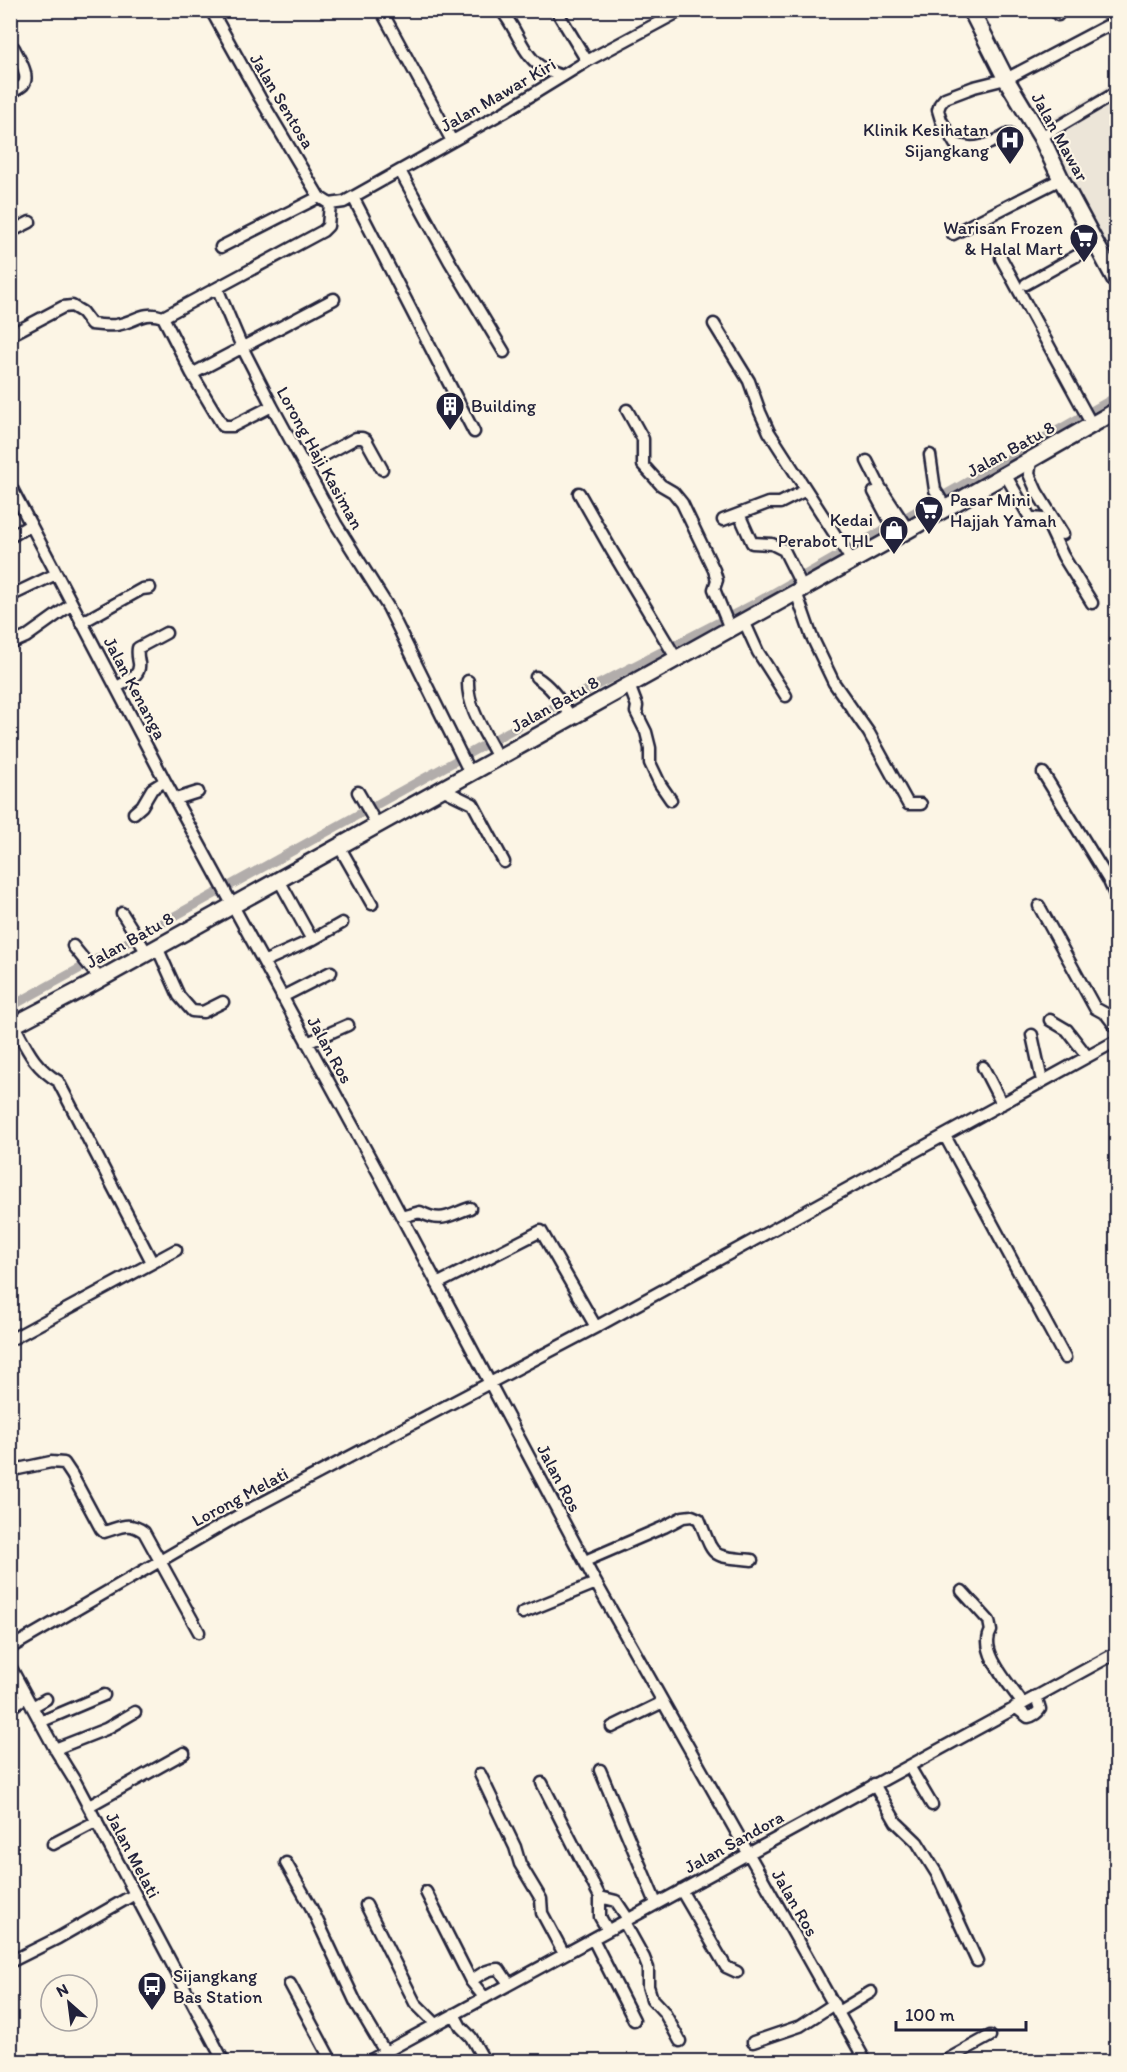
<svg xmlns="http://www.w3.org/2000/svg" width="1127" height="2072" font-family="Itim,sans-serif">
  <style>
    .built { fill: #ece5d8 }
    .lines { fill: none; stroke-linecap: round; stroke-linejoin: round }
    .canal { stroke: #b2adab; stroke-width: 9 }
    .street-casing { stroke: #22223b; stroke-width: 15 }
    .secondary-casing { stroke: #22223b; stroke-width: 20 }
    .street { stroke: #fcf5e5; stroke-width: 10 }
    .secondary { stroke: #fcf5e5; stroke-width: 15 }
    .labels { text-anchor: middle; stroke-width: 4.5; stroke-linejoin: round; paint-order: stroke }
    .street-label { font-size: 18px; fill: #22223b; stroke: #fcf5e5 }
    .poi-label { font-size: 18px; fill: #22223b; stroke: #fcf5e5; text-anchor: end }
  </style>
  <rect width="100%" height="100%" fill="#fcf5e5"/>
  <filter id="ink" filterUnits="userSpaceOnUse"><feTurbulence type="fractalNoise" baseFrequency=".0167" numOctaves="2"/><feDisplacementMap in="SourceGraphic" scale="12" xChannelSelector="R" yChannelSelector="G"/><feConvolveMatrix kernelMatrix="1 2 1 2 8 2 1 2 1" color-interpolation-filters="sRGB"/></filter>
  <g filter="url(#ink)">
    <path class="built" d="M1116,82V258L1040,126Z"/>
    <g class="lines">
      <path class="canal" d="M10,1007L535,717L754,604L1116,397"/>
      <g class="street-casing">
        <path id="street" d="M211,10L260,98L319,197L330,204
          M381,10L452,141
          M501,10C516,27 522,53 540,66C546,71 554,73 562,76
          M1055,10L1058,15
          M558,13L587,61
          M10,93C14,91 20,88 23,85C31,76 18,57 14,48
          M1009,134C990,144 975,152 955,144L941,120L938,110L940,104L945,98L974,87L1006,79L1107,26
          M1041,137L1114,94L1116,95
          M400,171L450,262L504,352
          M353,197L474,432
          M330,204L328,226L323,231L217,288L242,347L272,406L336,524L388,607L470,773
          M330,204L344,202L504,112L587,61L682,10
          M10,232L30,222
          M953,234L1061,179
          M221,247L319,197
          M1001,258L1092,425
          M1026,284L1096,245
          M217,288L163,317L192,374L223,426H233L272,406
          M714,324L749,381L760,412L769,432L852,561
          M10,335L63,307L72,306L82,312L91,324C99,325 108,326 116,325C136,322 142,310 163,317
          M192,374L334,299
          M627,410L643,439V465L661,485L673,492L682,503L714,570L717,580L714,589L730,629
          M930,455L935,490L946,508
          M1031,460L1029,474L1037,492L1063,534
          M867,461L880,487L908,530
          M305,466L356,438H362L366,440L382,469
          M1005,474L1029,516L1032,518L1043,519L1048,524L1063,556L1092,603
          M10,485L165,781L379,1174L596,1583L866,2062
          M874,492L897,535
          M579,493L612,551L676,658
          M739,514L752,543L772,544L784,550L803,588
          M723,520L768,503H780L806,490
          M10,537L30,525
          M796,592L811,635L834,683L869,733L908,804H921
          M10,596L56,574
          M744,621L758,652L786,696
          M81,623L142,589L150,588
          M10,644L26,637L72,604
          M536,677C551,686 562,702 571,718
          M468,681C467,708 486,734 498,758
          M629,685L637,706L636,712L646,732L650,748V763L660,784L671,800
          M117,687C126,681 141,677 139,663C138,657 137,654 138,648L166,633
          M1043,773L1108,879L1116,897
          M442,789L473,804L504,862
          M358,792L377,825
          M176,799L198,792
          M134,813L142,806L152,789L165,781
          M339,846L372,904
          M279,880L312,940
          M1039,906L1095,1008L1106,1014L1116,1027
          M122,913L147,953
          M73,946L100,979
          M157,947L179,996L192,1011L203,1012L223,1002
          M265,961L312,940L342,923
          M282,997L331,972
          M1050,1020L1067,1030L1087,1056
          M14,1025C27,1049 34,1067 58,1081L152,1262
          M1032,1035L1042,1081
          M307,1043L348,1025
          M983,1067L1002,1104
          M945,1136L1065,1358
          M402,1217L420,1212C443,1224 448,1215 470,1208
          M437,1284L541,1231L596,1327
          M10,1340L176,1250
          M10,1463L18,1469L51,1462L64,1463L72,1475L101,1529L104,1532C121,1527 129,1521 144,1532L199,1632
          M585,1561L664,1527L683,1517L692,1516L699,1519C715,1558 709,1556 752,1560
          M962,1591L989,1621L991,1631C978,1651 1011,1686 1022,1703
          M522,1613L596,1583
          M10,1648L241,1514L596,1327L1116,1041
          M10,1666L55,1749L76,1783L224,2062
          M32,1707L46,1699
          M1015,1707L1028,1717C1034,1716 1037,1714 1040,1709L1036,1696
          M10,1708L26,1697
          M40,1722L104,1695
          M612,1727L663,1702
          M55,1749L106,1729L135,1712
          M909,1766L932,1805
          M600,1770L656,1903
          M480,1774L515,1847L520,1864L541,1899L542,1913L564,1954
          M542,1783L600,1897V1917L607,1929
          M874,1784L896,1822L917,1842L937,1874L977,1961
          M89,1806L184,1753
          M53,1844L97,1821
          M286,1863L311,1907L356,2003L385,2052
          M681,1890L726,1967L737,1972
          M426,1892L471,1981
          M600,1897L616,1901L628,1919
          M366,1905L415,2003L436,2024
          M624,1922L644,1958L648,1968V1986L652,1999L664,2012L680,2041
          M593,1939L634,2020
          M10,1962L58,1938L135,1894
          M290,1984L332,2062
          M485,1998L471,1981C480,1975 488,1968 499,1969L509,1984
          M838,2012L871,1992
          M454,2014L461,2027L471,2037L485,2062
          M753,2042L800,2026L834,2004
          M367,2062L1116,1653
          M943,2062L990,2036"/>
      </g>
      <g class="secondary-casing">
        <path id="secondary" d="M971,10L1006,79L1041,137L1061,179L1116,281
          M10,1027L86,987L908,530L1116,411"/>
      </g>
      <use href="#street" class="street"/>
      <use href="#secondary" class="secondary"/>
    </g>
  </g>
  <defs>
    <g id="hospital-pin" transform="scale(1.5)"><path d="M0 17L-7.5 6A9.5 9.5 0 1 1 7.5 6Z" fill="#22223b" stroke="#fcf5e5"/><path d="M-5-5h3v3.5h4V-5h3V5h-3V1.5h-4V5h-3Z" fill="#fff"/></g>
    <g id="supermarket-pin" transform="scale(1.5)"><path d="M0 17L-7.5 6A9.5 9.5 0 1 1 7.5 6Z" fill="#22223b" stroke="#fcf5e5"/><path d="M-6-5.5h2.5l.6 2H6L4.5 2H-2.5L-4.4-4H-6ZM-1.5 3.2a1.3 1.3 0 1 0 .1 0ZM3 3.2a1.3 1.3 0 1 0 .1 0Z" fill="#fff"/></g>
    <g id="building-pin" transform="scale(1.5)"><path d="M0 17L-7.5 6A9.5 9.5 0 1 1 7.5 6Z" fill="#22223b" stroke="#fcf5e5"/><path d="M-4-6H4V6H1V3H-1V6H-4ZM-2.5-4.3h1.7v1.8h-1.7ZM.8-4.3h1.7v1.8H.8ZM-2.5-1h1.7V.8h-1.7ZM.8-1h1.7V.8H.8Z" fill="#fff"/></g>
    <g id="shop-pin" transform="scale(1.5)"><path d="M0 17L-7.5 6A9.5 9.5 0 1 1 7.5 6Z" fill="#22223b" stroke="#fcf5e5"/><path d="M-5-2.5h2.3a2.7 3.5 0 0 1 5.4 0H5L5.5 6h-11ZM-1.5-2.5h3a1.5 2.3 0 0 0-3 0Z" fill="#fff"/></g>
    <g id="bus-pin" transform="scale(1.5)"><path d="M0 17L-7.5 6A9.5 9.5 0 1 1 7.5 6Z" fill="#22223b" stroke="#fcf5e5"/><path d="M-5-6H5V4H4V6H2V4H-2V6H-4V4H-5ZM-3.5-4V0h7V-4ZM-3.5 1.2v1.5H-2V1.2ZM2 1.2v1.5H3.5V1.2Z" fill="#fff"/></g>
  </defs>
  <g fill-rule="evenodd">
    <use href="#hospital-pin" x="1010" y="140"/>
    <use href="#supermarket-pin" x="1084" y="238"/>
    <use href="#building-pin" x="450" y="406"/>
    <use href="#supermarket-pin" x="929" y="510"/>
    <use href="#shop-pin" x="894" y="530"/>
    <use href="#bus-pin" x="152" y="1986"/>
  </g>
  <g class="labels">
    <g class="street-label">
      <text transform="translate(498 95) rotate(-30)" y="6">Jalan Mawar Kiri</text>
      <text transform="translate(282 101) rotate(59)" y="6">Jalan Sentosa</text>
      <text transform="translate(1060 137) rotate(61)" y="6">Jalan Mawar</text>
      <text transform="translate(1011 449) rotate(-29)" y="6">Jalan Batu 8</text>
      <text transform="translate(320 458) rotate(61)" y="6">Lorong Haji Kasiman</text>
      <text transform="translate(135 688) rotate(62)" y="6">Jalan Kenanga</text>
      <text transform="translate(555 704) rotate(-29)" y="6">Jalan Batu 8</text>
      <text transform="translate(130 940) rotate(-29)" y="6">Jalan Batu 8</text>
      <text transform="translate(330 1050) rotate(61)" y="6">Jalan Ros</text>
      <text transform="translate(559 1478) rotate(62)" y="6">Jalan Ros</text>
      <text transform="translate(240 1497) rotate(-28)" y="6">Lorong Melati</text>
      <text transform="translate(734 1842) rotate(-29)" y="6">Jalan Sandora</text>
      <text transform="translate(133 1855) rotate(62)" y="6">Jalan Melati</text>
      <text transform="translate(795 1903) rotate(60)" y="6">Jalan Ros</text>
    </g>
    <g class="poi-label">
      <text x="989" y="136">Klinik Kesihatan<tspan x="989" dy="21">Sijangkang</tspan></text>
      <text x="1063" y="234">Warisan Frozen<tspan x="1063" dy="21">&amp; Halal Mart</tspan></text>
      <text x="471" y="412" text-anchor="start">Building</text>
      <text x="950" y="506" text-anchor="start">Pasar Mini<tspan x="950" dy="21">Hajjah Yamah</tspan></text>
      <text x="873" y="526">Kedai<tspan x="873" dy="21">Perabot THL</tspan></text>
      <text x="173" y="1982" text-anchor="start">Sijangkang<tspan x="173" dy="21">Bas Station</tspan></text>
    </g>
  </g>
  <rect width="1127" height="2072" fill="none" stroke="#fcf5e5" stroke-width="36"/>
  <rect x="18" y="18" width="1091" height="2036" fill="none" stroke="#22223b" stroke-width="2" filter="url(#ink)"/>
  <g transform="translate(69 2003) rotate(332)"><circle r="28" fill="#fcf5e5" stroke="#a5a1a1" stroke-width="1.5"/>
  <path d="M0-4.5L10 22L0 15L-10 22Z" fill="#22223b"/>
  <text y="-9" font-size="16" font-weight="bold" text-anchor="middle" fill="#22223b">N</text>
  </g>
  <path d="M896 2021v9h130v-9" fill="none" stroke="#22223b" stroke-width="3"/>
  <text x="905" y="2021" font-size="18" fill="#22223b" stroke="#fcf5e5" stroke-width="4.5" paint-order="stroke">100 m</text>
</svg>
